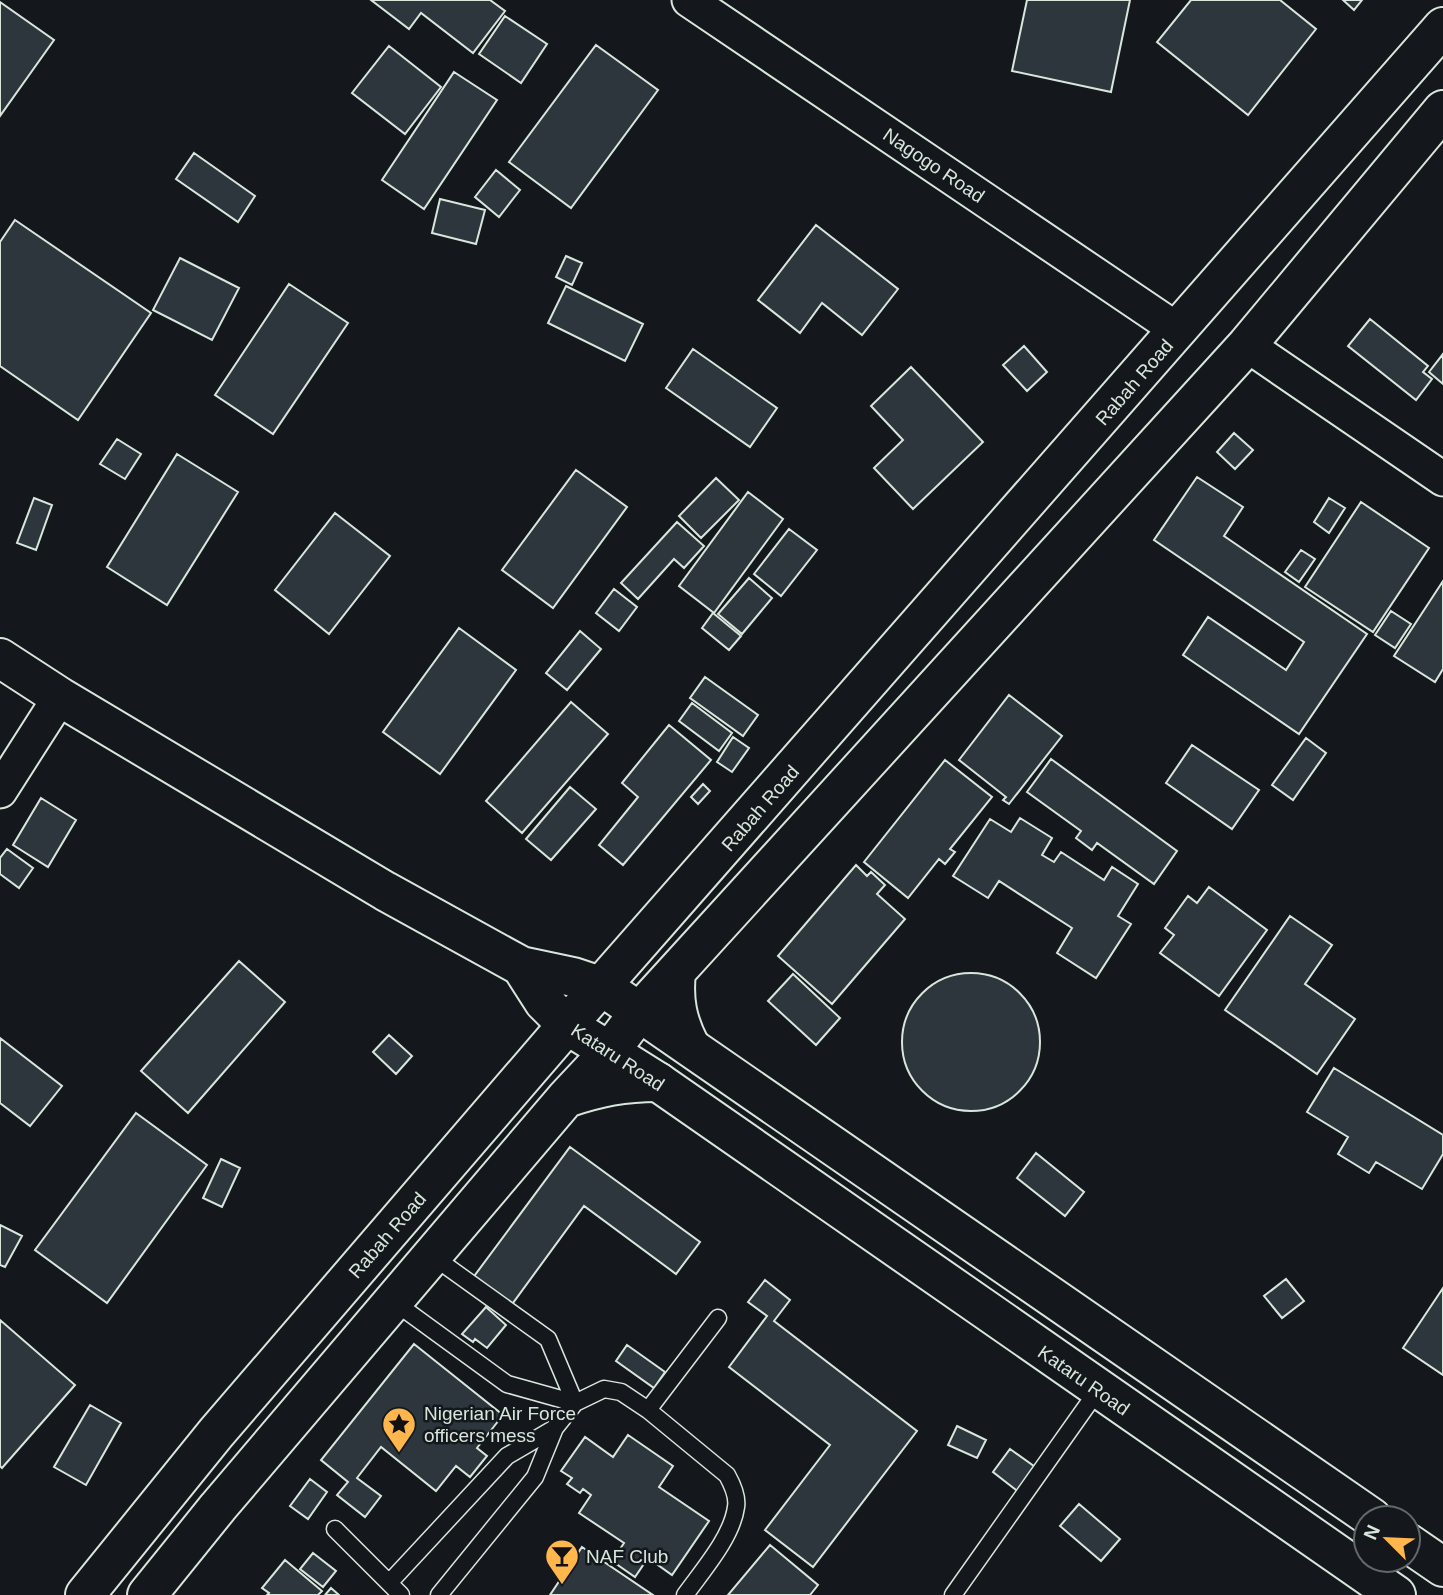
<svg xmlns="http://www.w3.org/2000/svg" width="1443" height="1595" font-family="Helvetica,sans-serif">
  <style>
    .building { fill: #2c363c; stroke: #d8e6dc; stroke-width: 2 }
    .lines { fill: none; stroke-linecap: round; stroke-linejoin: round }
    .service-casing { stroke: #d8e6dc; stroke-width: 19 }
    .minor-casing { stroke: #d8e6dc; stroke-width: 37 }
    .tertiary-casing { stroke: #d8e6dc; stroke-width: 42 }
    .primary-casing { stroke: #d8e6dc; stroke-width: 42 }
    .service { stroke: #14181c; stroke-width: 16 }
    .minor { stroke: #14181c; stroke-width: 33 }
    .tertiary { stroke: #14181c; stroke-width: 38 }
    .primary { stroke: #14181c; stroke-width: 38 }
    .labels { text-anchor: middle; stroke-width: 5; stroke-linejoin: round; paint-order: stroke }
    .street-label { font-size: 19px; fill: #d8e6dc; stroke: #14181c }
    .poi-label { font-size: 19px; fill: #d8e6dc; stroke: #14181c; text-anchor: start }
  </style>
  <rect width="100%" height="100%" fill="#14181c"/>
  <path class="building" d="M371,0H490L505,11L473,53L421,13L409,29Z
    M1027,0H1130L1111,92L1012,71Z
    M1191,0H1280L1316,29L1248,115L1157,42Z
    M1343,0H1362L1354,10Z
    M0,2L54,40L0,116Z
    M505,16L547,44L521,83L479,54Z
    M596,45L658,90L571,208L509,162Z
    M389,46L441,87L405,134L352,93Z
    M454,72L497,100L424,209L382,180Z
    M194,153L255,196L238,222L176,179Z
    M496,170L520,190L499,217L475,197Z
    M440,199L485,210L476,244L432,233Z
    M15,220L151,313L78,420L0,366V242Z
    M816,225L898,289L862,335L822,303L800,333L758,300Z
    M566,256L582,263L572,285L556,277Z
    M180,258L239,288L212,340L153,310Z
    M289,284L348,323L273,434L215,395Z
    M566,286L643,324L625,361L548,323Z
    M1370,319L1428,366L1423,372L1432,379L1416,400L1348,346Z
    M1024,346L1047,372L1027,391L1003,365Z
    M693,349L777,408L750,447L666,388Z
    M1443,354V384L1429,372Z
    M911,367L983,442L913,509L874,468L903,440L871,406Z
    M1234,433L1253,450L1235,469L1217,452Z
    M117,439L141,454L125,479L100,464Z
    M177,454L238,492L167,605L107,567Z
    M576,470L627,507L553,608L502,570Z
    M1197,477L1243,507L1224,536L1367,634L1299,734L1183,655L1208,617L1286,670L1304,642L1154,540Z
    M716,478L739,500L701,538L679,516Z
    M748,492L783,519L714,613L679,586Z
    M34,498L52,505L36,550L17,543Z
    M1329,498L1345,508L1329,533L1314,522Z
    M1361,502L1429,548L1373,632L1305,587Z
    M335,513L390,556L329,634L275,590Z
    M677,522L704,546L684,568L674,559L638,599L621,583Z
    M789,529L817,550L781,596L754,574Z
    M1301,550L1315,559L1299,582L1285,572Z
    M749,578L772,598L742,634L718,614Z
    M1443,581V669L1435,682L1394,656Z
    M614,589L637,607L619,631L596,613Z
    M1391,611L1411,624L1395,648L1375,635Z
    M713,613L741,636L729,650L702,628Z
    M459,628L516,670L440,774L383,732Z
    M580,631L601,649L567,690L546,673Z
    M705,677L758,715L743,736L690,698Z
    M1009,695L1062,736L1009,804L1003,800L1006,797L959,760Z
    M571,702L608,734L522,833L486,801Z
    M692,703L732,733L719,751L679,721Z
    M669,725L711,760L623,865L599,845L638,797L622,783Z
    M733,737L749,748L732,772L717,762Z
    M1306,738L1326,753L1293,800L1272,785Z
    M1192,745L1259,790L1232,829L1166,783Z
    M1051,759L1177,851L1154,884L1097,843L1092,850L1076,838L1081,831L1027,792Z
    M945,760L992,797L950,849L955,852L945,864L939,859L908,898L864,862Z
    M703,784L710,791L698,804L691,797Z
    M570,787L596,809L551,860L526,839Z
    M41,798L76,820L48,867L13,845Z
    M1020,818L1052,838L1042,855L1054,862L1061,852L1104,880L1112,867L1138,884L1118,916L1131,924L1096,978L1057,953L1072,928L999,881L988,898L953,876L990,819L1011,832Z
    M7,849L33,868L19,888L0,874V858Z
    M856,865L867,876L871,872L885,885L877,894L905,919L832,1004L778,956Z
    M1209,887L1267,930L1219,996L1160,953L1174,935L1165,928L1188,896L1197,903Z
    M1290,916L1332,945L1305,984L1355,1019L1317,1074L1225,1010Z
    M239,961L285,1002L188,1113L141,1071Z
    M902 1042a69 69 0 1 1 138 0a69 69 0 1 1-138 0Z
    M793,974L840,1018L816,1045L768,1001Z
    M389,1035L412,1056L396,1074L373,1052Z
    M0,1038L62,1086L30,1126L0,1103Z
    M1334,1068L1443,1135V1154L1422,1189L1376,1162L1369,1173L1338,1154L1348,1137L1307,1112Z
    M136,1113L207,1165L107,1303L35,1250Z
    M570,1147L700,1242L676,1274L584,1206L510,1307L472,1279Z
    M1036,1153L1084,1192L1065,1216L1017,1178Z
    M221,1159L240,1168L222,1207L203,1198Z
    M0,1225L22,1236L5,1267L0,1265Z
    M1286,1279L1304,1301L1282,1318L1264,1296Z
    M765,1280L790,1300L774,1321L917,1431L813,1567L765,1530L830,1445L729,1367L767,1316L748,1302Z
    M1443,1288V1375L1403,1348Z
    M486,1307L506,1325L487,1348L475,1339L473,1342L462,1334Z
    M0,1320L75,1385L2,1468L0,1466Z
    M414,1344L503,1415L477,1448L487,1456L470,1477L456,1466L436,1491L381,1447L357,1478L381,1496L365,1517L337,1495L348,1482L321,1460Z
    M627,1345L665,1372L654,1388L616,1361Z
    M90,1405L121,1423L86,1485L54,1467Z
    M957,1426L986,1440L977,1458L948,1445Z
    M628,1435L673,1466L659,1487L709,1521L672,1575L648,1558L635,1577L612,1561L624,1543L579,1513L591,1495L583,1489L580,1493L567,1484L572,1478L561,1471L585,1437L613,1457Z
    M1010,1449L1038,1469L1020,1493L993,1472Z
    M310,1479L327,1492L308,1519L290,1506Z
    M1079,1504L1120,1539L1101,1561L1060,1526Z
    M770,1545L818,1585L810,1595H728Z
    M582,1547L653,1595H550Z
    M313,1553L336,1571L323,1587L300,1569Z
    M285,1560L322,1591L318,1595H267L269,1593L262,1588Z
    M331,1588L339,1595H325Z"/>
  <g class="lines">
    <g class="service-casing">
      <path id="service" d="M431,1255L548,1339L575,1403
        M393,1301L507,1384L575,1403
        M648,1410L718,1318
        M335,1529L401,1595
        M389,1583L507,1456L555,1428
        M439,1595L535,1477L555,1428L575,1403L604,1389L621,1392L648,1410L727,1475C732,1484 738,1496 736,1507C732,1537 703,1570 685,1595
        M953,1595L1098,1390"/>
    </g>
    <g class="minor-casing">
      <path id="minor" d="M689,0L1179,331
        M1247,345L1443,479
        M0,791L60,697"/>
    </g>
    <g class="tertiary-casing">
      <path id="tertiary" d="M0,658L60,697L385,891L521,966L573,977L603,987L1372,1518
        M521,966L544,1002L567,1025L658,1082L1396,1595
        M1408,1543L1443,1567"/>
    </g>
    <g class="primary-casing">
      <path id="primary" d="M676,972C673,1000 677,1021 690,1046
        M566,1098C599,1087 623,1082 658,1082
        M85,1595L216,1433L567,1025L1443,27
        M147,1595L218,1507L566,1098L610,1051L640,1011L1247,345L1443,110"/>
    </g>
    <use href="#service" class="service"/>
    <use href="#minor" class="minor"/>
    <use href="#tertiary" class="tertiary"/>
    <use href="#primary" class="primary"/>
  </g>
  <defs>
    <g id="sight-pin" transform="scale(1.75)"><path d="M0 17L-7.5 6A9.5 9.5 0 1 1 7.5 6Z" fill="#ffb74d" stroke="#14181c"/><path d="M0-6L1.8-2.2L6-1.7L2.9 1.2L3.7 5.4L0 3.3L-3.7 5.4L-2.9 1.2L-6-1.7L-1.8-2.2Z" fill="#111"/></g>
    <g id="bar-pin" transform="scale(1.75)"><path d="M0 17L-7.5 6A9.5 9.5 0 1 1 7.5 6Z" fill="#ffb74d" stroke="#14181c"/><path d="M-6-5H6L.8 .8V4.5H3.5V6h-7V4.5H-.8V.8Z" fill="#111"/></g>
  </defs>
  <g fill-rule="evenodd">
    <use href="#sight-pin" x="399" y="1424"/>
    <use href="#bar-pin" x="562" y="1556"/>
  </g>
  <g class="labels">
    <g class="street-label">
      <text transform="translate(934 165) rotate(34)" y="7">Nagogo Road</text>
      <text transform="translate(1134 382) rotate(-49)" y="7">Rabah Road</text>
      <text transform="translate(760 808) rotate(-49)" y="7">Rabah Road</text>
      <text transform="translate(618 1057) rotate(33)" y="7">Kataru Road</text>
      <text transform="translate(387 1235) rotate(-49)" y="7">Rabah Road</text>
      <text transform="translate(1084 1380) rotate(35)" y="7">Kataru Road</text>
    </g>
    <g class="poi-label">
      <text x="424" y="1420">Nigerian Air Force<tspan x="424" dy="22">officers mess</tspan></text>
      <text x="586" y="1563">NAF Club</text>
    </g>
  </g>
  <g transform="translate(1387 1539) rotate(294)"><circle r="33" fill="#14181c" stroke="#626a69" stroke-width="2"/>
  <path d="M0-5L12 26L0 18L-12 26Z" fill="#ffb74d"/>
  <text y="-10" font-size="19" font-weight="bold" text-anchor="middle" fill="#d8e6dc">N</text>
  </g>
</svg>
